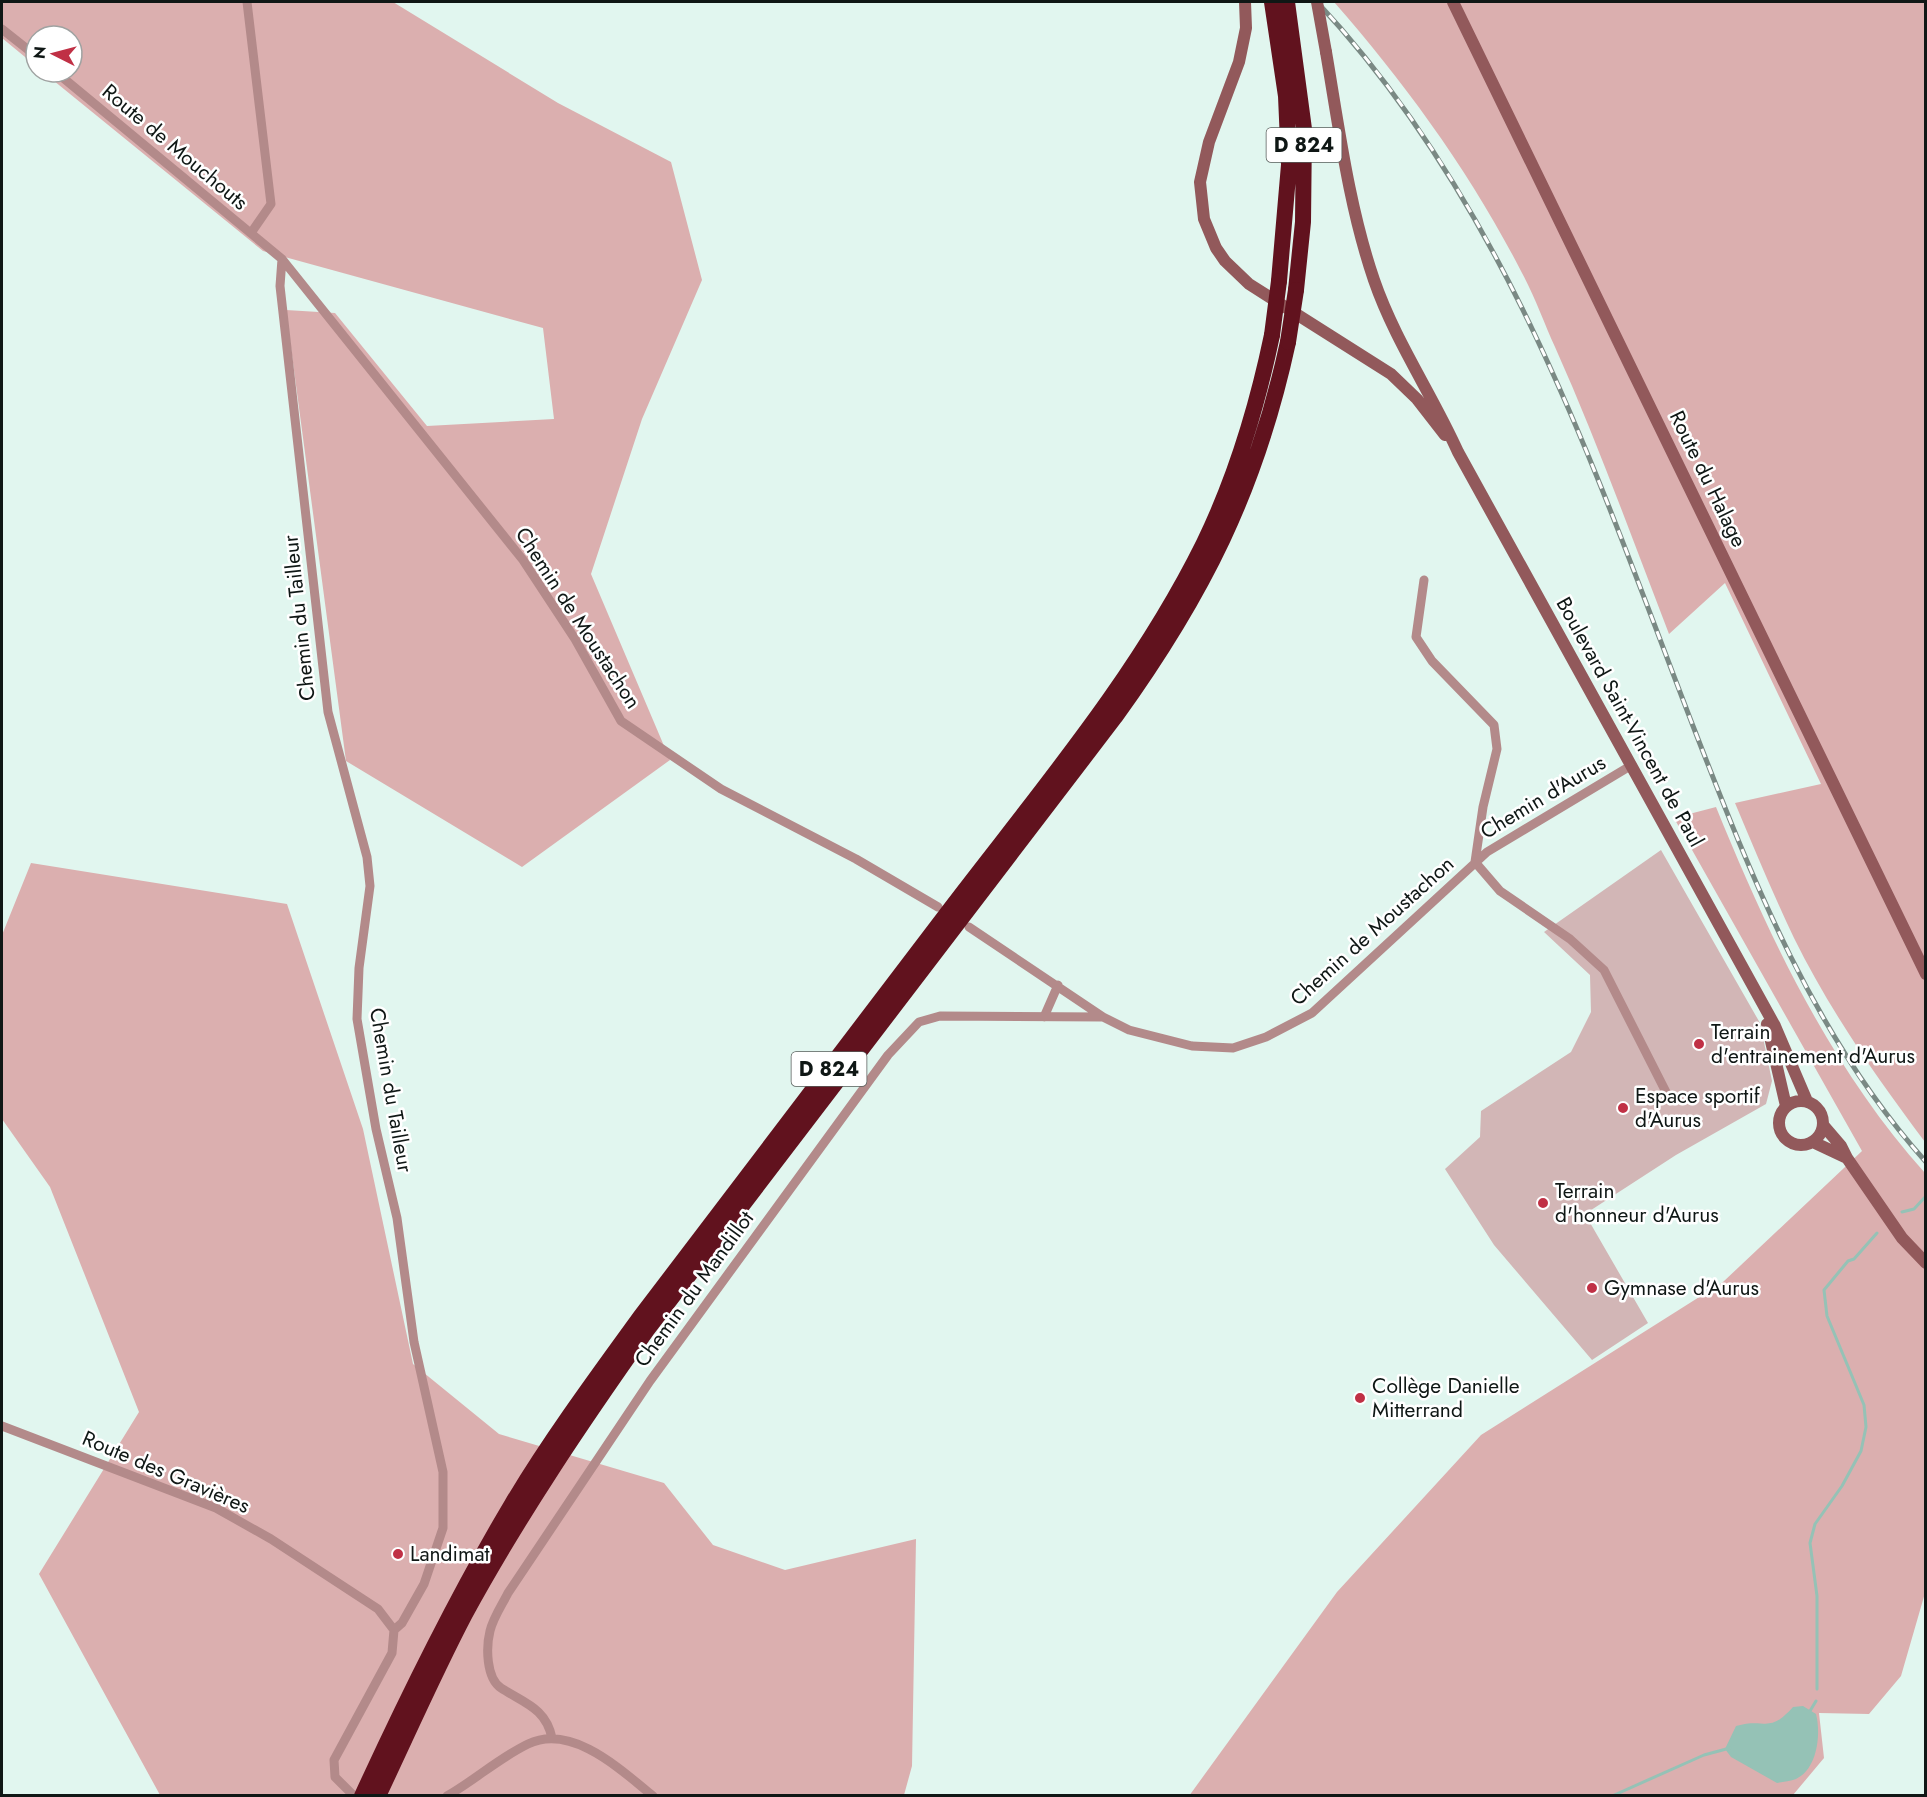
<svg xmlns="http://www.w3.org/2000/svg" width="1927" height="1797" font-family="Jost,sans-serif">
  <style>
    .green { fill: #d2b6b6 }
    .forest { fill: #dbafaf }
    .water { fill: #95c2b6 }
    .lines { fill: none; stroke-linecap: round; stroke-linejoin: round }
    .stream { stroke: #95c2b6; stroke-width: 3 }
    .street { stroke: #b38a8a; stroke-width: 9 }
    .secondary { stroke: #92595b; stroke-width: 12 }
    .highway { stroke: #61121e; stroke-width: 16 }
    .rail-casing { stroke: #7a8984; stroke-width: 5 }
    .rail { stroke: #fff; stroke-width: 3; stroke-dasharray: 9; stroke-linecap: butt }
    .secondary-bridge { stroke: #92595b; stroke-width: 12 }
    .highway-bridge { stroke: #61121e; stroke-width: 16 }
    .poi-dot { fill: #c03045; stroke: #fff; stroke-width: 2 }
    .labels { text-anchor: middle; stroke-width: 5; stroke-linejoin: round; paint-order: stroke }
    .shield { fill: #fff; stroke: #575d5b; stroke-width: 1.5 }
    .shield-label { font-size: 20px; font-weight: bold; fill: #0f1715 }
    .street-label { font-size: 21px; fill: #0f1715; stroke: #fff }
    .poi-label { font-size: 21px; fill: #0f1715; stroke: #fff; text-anchor: start }
  </style>
  <rect width="100%" height="100%" fill="#e1f6ef"/>
  <path class="green" d="M1661,850L1760,1023L1772,1081L1766,1104L1676,1155L1585,1214L1648,1323L1592,1360L1494,1245L1445,1169L1480,1137L1481,1111L1571,1052L1591,1012L1590,975L1544,932Z"/>
  <path class="forest" d="M2,2H393L558,103L671,162L702,280L642,419L591,574L670,760L522,867L346,761L286,310L335,313L427,426L554,419L543,328L263,251L43,72H72V36H36V66L2,38Z
    M1334,2H1925V1142C1877,1078 1830,1011 1794,938C1773,894 1754,848 1735,803L1821,784L1725,583L1669,634C1632,538 1597,441 1555,347C1544,323 1535,297 1522,273C1472,175 1406,84 1334,2Z
    M1716,807C1769,937 1830,1067 1925,1173V1593L1901,1676L1869,1714L1819,1713L1824,1758L1793,1795L1189,1796L1337,1592L1481,1435L1723,1282L1862,1151L1674,818Z
    M31,863L287,904L363,1129L413,1364L499,1434L664,1483L713,1545L785,1570L916,1539L912,1766L904,1795H160L39,1574L139,1412L50,1187L2,1119V935Z"/>
  <path class="water" d="M1803,1706L1816,1714C1821,1733 1818,1769 1796,1779C1791,1781 1783,1782 1777,1783L1731,1757L1725,1749L1736,1726C1766,1717 1768,1735 1793,1707Z"/>
  <g class="lines">
    <path class="stream" d="M1902,1212L1914,1209L1926,1196
      M1817,1689V1596L1810,1543L1815,1524L1842,1486L1861,1451L1866,1427L1864,1405L1827,1316L1824,1290L1848,1261L1854,1259L1877,1233
      M1810,1711L1816,1701
      M1612,1796L1704,1755L1730,1748"/>
    <path class="street" d="M247,2L271,204L251,233
      M2,29L36,56
      M56,72L282,259L523,560L575,639L621,721L721,789L856,859L938,907
      M282,259L280,286L328,712L367,857L370,886L359,968L357,1019L376,1129L397,1218L414,1342L443,1472V1528L424,1584L402,1623L394,1630
      M1424,580L1416,637L1432,661L1494,725L1497,749L1483,807L1475,862L1500,891L1570,939L1604,970L1667,1094
      M969,927L1103,1017L1129,1030L1192,1046L1233,1048L1266,1037L1312,1013L1487,852L1632,765
      M1044,1017L1058,985
      M2,1426L216,1508L271,1539L378,1609L394,1630L392,1653L334,1760L335,1777L354,1796
      M552,1738C546,1708 524,1703 501,1688C486,1678 486,1647 490,1631C493,1618 502,1605 508,1593L650,1381L888,1055L919,1022L940,1016L1103,1017
      M447,1796C475,1780 499,1758 528,1744C572,1723 621,1770 653,1796"/>
    <path class="secondary" d="M1245,2L1246,28L1239,62L1209,142L1200,182L1204,219L1216,248L1225,261L1249,284L1391,374L1417,399L1445,435
      M1453,2L1926,974
      M1326,52C1339,128 1349,207 1374,280C1395,341 1432,394 1458,452L1775,1026L1807,1101
      M1767,1024L1786,1106
      M1779 1123a22 22 0 1 1 44 0a22 22 0 1 1-44 0Z
      M1823,1125L1841,1146L1847,1158L1902,1238L1926,1263
      M1813,1142L1847,1158"/>
    <path class="highway" d="M1272,2L1286,96L1289,165L1279,281
      M1287,2L1304,129L1303,222L1296,290
      M362,1796C408,1696 456,1598 512,1504C551,1439 596,1378 641,1316C742,1183 844,1050 945,916C1036,796 1137,679 1204,543C1236,477 1257,407 1272,335
      M378,1796C407,1735 434,1673 465,1614C519,1515 582,1422 647,1330L1115,717C1203,595 1256,490 1288,342"/>
    <g class="rail-casing">
      <path id="rail" d="M1317,2C1507,205 1595,471 1693,726C1753,881 1814,1037 1926,1162"/>
    </g>
    <use href="#rail" class="rail"/>
    <path class="secondary-bridge" d="M1317,2L1326,52"/>
    <path class="highway-bridge" d="M1272,335L1279,281
      M1288,342L1296,290"/>
  </g>
  <g class="poi-dot">
    <circle cx="1699" cy="1044" r="6"/>
    <circle cx="1623" cy="1108" r="6"/>
    <circle cx="1543" cy="1203" r="6"/>
    <circle cx="1592" cy="1288" r="6"/>
    <circle cx="1360" cy="1398" r="6"/>
    <circle cx="398" cy="1554" r="6"/>
  </g>
  <g class="labels">
    <g class="shield">
      <rect x="1266.5" y="128" width="75" height="34" rx="4.5"/>
      <rect x="791.5" y="1052" width="75" height="34" rx="4.5"/>
    </g>
    <g class="shield-label">
      <text x="1304" y="152">D 824</text>
      <text x="829" y="1076">D 824</text>
    </g>
    <g class="street-label">
      <text transform="translate(175 147) rotate(40)" y="7">Route de Mouchouts</text>
      <text transform="translate(1708 479) rotate(64)" y="7">Route du Halage</text>
      <text transform="translate(299 618) rotate(-96)" y="7">Chemin du Tailleur</text>
      <text transform="translate(578 618) rotate(57)" y="7">Chemin de Moustachon</text>
      <text transform="translate(1630 722) rotate(61)" y="7">Boulevard Saint-Vincent de Paul</text>
      <text transform="translate(1543 797) rotate(-31)" y="7">Chemin d'Aurus</text>
      <text transform="translate(1372 931) rotate(-42)" y="7">Chemin de Moustachon</text>
      <text transform="translate(391 1090) rotate(80)" y="7">Chemin du Tailleur</text>
      <text transform="translate(694 1289) rotate(-54)" y="7">Chemin du Mandillot</text>
      <text transform="translate(166 1472) rotate(23)" y="7">Route des Gravières</text>
    </g>
    <g class="poi-label">
      <text x="1711" y="1039">Terrain<tspan x="1711" dy="24">d'entrainement d'Aurus</tspan></text>
      <text x="1635" y="1103">Espace sportif<tspan x="1635" dy="24">d'Aurus</tspan></text>
      <text x="1555" y="1198">Terrain<tspan x="1555" dy="24">d'honneur d'Aurus</tspan></text>
      <text x="1604" y="1295">Gymnase d'Aurus</text>
      <text x="1372" y="1393">Collège Danielle<tspan x="1372" dy="24">Mitterrand</tspan></text>
      <text x="410" y="1561">Landimat</text>
    </g>
  </g>
  <rect width="1927" height="1797" fill="none" stroke="#0f1715" stroke-width="6"/>
  <g transform="translate(54 54) rotate(276)"><circle r="28" fill="#ffffff" stroke="#9fa2a1" stroke-width="1.5"/>
  <path d="M0-4.5L10 22L0 15L-10 22Z" fill="#c03045"/>
  <text y="-9" font-size="16" font-weight="bold" text-anchor="middle" fill="#0f1715">N</text>
  </g>
</svg>
